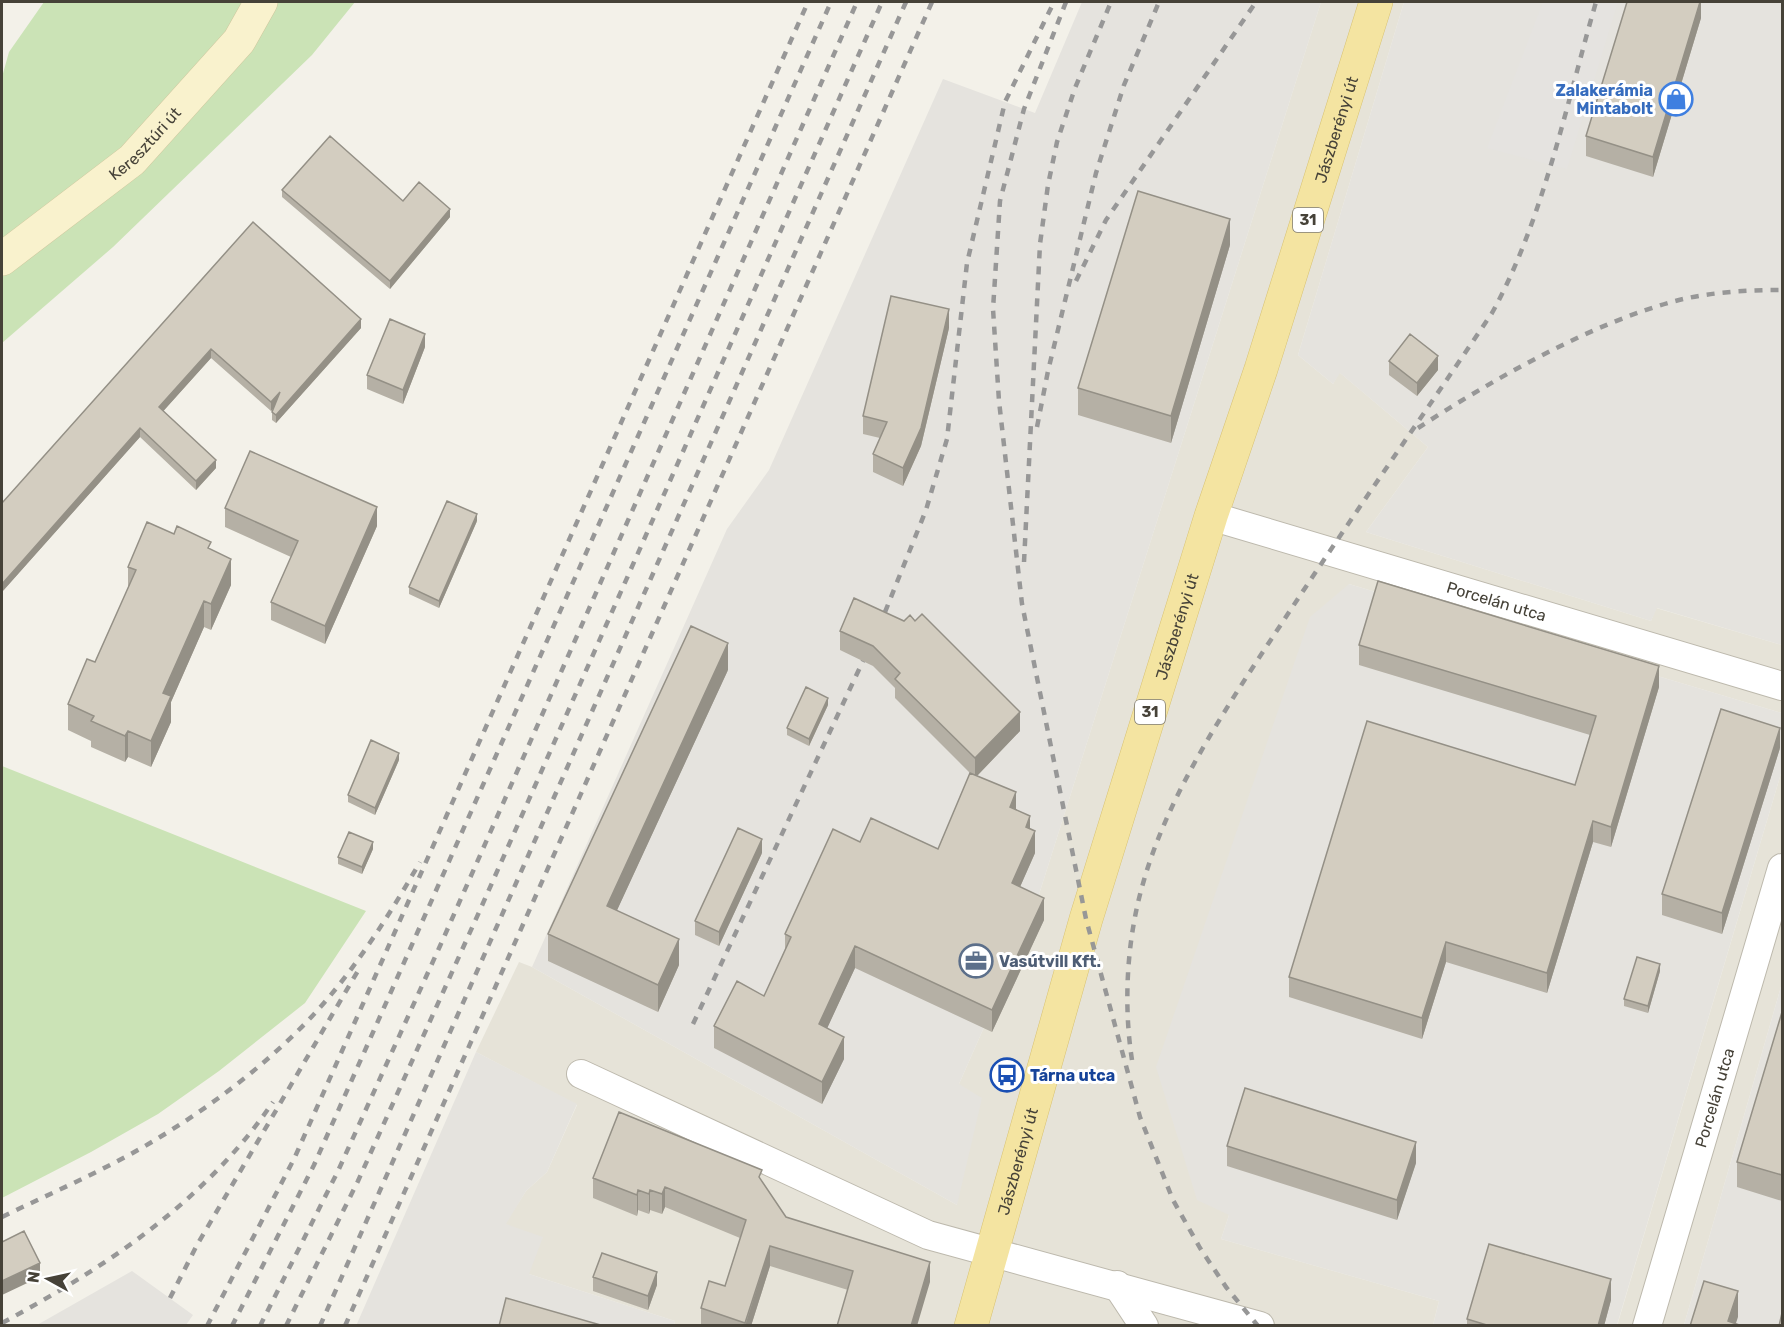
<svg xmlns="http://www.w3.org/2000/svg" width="1784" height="1327" font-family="Rubik,sans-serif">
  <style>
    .residential { fill: #e6e3d8 }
    .industrial { fill: #e5e3de }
    .green { fill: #cbe3b6 }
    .parking { fill: #e5e3e0 }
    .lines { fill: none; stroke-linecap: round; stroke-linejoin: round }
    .minor-casing { stroke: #bdb9ad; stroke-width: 30 }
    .secondary-casing { stroke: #cec69d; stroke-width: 34 }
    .primary-casing { stroke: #d8c272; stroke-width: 34 }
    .minor { stroke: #fff; stroke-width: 28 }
    .secondary { stroke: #f9f2cd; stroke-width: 33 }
    .primary { stroke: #f4e4a1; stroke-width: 33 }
    .rail { stroke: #979797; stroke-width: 4.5; stroke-dasharray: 8 8; stroke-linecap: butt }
    .wall { fill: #b5b0a5 }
    .shaded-wall { fill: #949086 }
    .building { fill: #d3cdc0; stroke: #949086; stroke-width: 1.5 }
    .labels { text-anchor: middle; stroke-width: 6; stroke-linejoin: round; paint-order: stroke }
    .shield { fill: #fff; stroke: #7e7b74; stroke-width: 1.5 }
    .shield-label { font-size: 15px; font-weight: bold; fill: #464238 }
    .shop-label { font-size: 16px; font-weight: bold; fill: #366cbe; stroke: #fff; text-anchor: end }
    .street-label { font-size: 16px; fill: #464238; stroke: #fff }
    .service-label { font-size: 16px; font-weight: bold; fill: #4e5e75; stroke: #fff; text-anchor: start }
    .transit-label { font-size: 16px; font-weight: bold; fill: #164399; stroke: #fff; text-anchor: start }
  </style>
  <rect width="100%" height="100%" fill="#f3f1e9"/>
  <path class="residential" d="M1321,2H1404L1298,355L1333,384L1339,372L1428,447L1366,532L1651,621L1656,608L1782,645V713L1349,584L1229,1215L1221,1239L1439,1301L1433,1325H674L675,1321L529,1274L505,1224L526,1191L547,1172L577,1105L476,1052L519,962L532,967L957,1205L959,1084L1030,923Z
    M1782,770V983L1684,1325L1617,1326Z"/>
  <path class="industrial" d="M1082,2H1321L1030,923L959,1084L982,1098L957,1205L532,967L727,529L769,470L943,79L1035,113Z
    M1404,2H1782V645L1657,608L1651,621L1366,532L1428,447L1340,373L1333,384L1298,355Z
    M1349,584L1782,713V770L1617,1325H1433L1439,1301L1221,1239L1229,1215L1197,1200L1156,1067L1310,617Z
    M1782,983V1325H1684Z
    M476,1052L577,1104L547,1172L526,1191L506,1224L543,1237L529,1274L675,1321L674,1326H356Z
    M132,1271L193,1315L186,1325H37Z"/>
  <path class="green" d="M44,2H355L312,55L113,247L2,343V77L9,52Z
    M2,766L366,911L305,1003L219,1071L158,1114L91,1152L2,1198Z"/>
  <path class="parking" d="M1543,2H1618L1567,169L1487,148Z"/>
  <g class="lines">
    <g class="minor-casing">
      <g id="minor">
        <path id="s1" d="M1211,516L1782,686"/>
        <path d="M581,1074L928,1235L1260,1326"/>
        <path d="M1117,1285L1144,1326"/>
        <path id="s2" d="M1647,1326L1782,868"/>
      </g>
    </g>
    <g class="secondary-casing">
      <g id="secondary">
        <path id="s3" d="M2,259L132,160L239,41L261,2"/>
      </g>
    </g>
    <g class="primary-casing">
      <g id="primary">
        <path id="s4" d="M971,1326L1086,919L1211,516L1261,369L1376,2"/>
      </g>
    </g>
    <use href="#minor" class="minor"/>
    <use href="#secondary" class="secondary"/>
    <use href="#primary" class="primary"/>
    <path class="rail" d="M1066,2L1024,109L1000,201L993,309L999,401L1022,604L1086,919L1140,1117L1173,1200L1200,1248L1226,1287L1258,1326
      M1076,281L1106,220L1256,2
      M1037,427L1048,371L1096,173L1124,85L1159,2
      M1418,428C1492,380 1593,322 1679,300C1712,292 1748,290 1782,290
      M1024,562L1040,244L1048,185L1057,142L1075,88L1111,2
      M879,627L926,510L947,439L967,263L1005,102L1054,2
      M693,1024L870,646
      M1132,1060C1123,1002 1127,937 1144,880C1169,793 1226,708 1276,632C1346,525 1420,420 1492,313C1543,221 1567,102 1596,2
      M2,1217C55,1191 110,1168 160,1137C216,1103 272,1060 316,1012C356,968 390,914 420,862
      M170,1298L197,1245L359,969
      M2,1323C106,1267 205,1202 273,1102
      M207,1326L294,1159L808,2
      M232,1326L314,1165L831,2
      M260,1326L338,1171L440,946L857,2
      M286,1326L358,1181L480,910L882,2
      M320,1326L906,2
      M345,1326L932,2"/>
  </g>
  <path class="wall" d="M1701,2V18L1653,177L1586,156V136Z
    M282,190L403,201L450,217L390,289L282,197Z
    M253,222L361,328L276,423L272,420V412L273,409L271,411L211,358L163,411L216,468L196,490L140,437L2,592Z
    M1230,245L1171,443L1078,415V388Z
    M949,328L921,446L903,486L873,472V454L880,438L863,434V416Z
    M425,347L403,404L367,389V375Z
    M1389,361L1438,370L1417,396L1389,375Z
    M225,508L377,526L325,644L271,620V602L291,557L225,527Z
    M477,521L439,608L409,594V587Z
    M211,550L231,585L211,630L204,627L171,702V722L151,767L128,757L125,762L91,747V741L68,730V704L95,662L128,590V567Z
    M854,598L1020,731L977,776L1016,809L1030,829L1035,853L1020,887L1044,920L992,1032L855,968L827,1028L844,1059L822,1104L714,1048V1026L764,996L785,950V934L860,842L938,849L970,773L895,698V688L873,666L840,650V631Z
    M1359,645L1659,687L1611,847L1593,842L1547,993L1446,962L1422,1039L1289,997V977L1575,785L1590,735L1359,665Z
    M728,670L617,910L679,965L658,1012L548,961V934Z
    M828,705L809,746L787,735V728Z
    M1780,748L1722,934L1662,915V894Z
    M399,760L375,815L348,802V795Z
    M373,849L362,874L338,864V857Z
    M762,853L719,946L695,935V921Z
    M1660,971L1648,1013L1624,1006V999Z
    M1782,1012V1201L1737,1187V1162Z
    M1227,1146L1416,1163L1397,1220L1227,1166Z
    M593,1178L762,1181L786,1217L930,1282L848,1290L770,1266L751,1326H701V1308L725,1286L740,1238L665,1207L662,1214L650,1210L649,1214L638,1210L637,1216L593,1198Z
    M593,1277L657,1285L648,1310L593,1291Z
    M1611,1300L1604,1326H1467V1319Z"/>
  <path class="shaded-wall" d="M1700,2H1701V18L1653,177V157Z
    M450,209V217L390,289V281Z
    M1230,219V245L1171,443V416Z
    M949,309V328L921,446L903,486V468Z
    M361,319V328L276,423V415Z
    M425,334V347L403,404V390Z
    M211,349V358L159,416V407Z
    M1438,356V370L1417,396V383Z
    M280,392V401L271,411V402Z
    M140,428V437L2,592V584Z
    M216,460V468L196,490V481Z
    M377,507V526L325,644V626Z
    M477,514V521L439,608V601Z
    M231,559V585L211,630V604Z
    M204,601V627L171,702V722L151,767V741L163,693Z
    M728,643V670L607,932V906Z
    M1659,666V687L1611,847V827Z
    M828,698V705L809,746V739Z
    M1020,712V731L975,778V758Z
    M1780,728V748L1722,934V913Z
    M128,731V757L125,762V736Z
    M399,753V760L375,815V808Z
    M1016,792V814L1010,807Z
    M1030,816V837L1026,827Z
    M1593,821V842L1547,993V973Z
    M1035,831V853L1012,905V883Z
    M762,839V853L719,946V932Z
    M373,842V849L362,874V867Z
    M1044,898V920L992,1032V1010Z
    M679,939V965L658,1012V985Z
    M1446,942V962L1422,1039V1018Z
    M855,946V968L819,1046V1024Z
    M1660,964V971L1648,1013V1006Z
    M844,1037V1059L822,1104V1082Z
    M1416,1142V1163L1397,1220V1200Z
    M665,1187V1207L662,1214V1194Z
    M638,1190V1210L637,1216V1195Z
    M650,1190V1210L649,1214V1194Z
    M770,1246V1266L751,1326H745Z
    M930,1262V1282L917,1326H911Z
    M40,1263V1277L2,1295V1281Z
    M657,1272V1285L648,1310V1296Z
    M1611,1279V1300L1604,1326H1598Z
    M1738,1291V1317L1735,1326L1728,1321Z"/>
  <path class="building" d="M1627,2H1700L1653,157L1586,136Z
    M330,136L403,201L419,182L450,209L390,281L282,190Z
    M1138,191L1230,219L1171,416L1078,388Z
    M253,222L361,319L276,415L272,412L280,392L271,402L211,349L159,407L216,460L196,481L140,428L2,584V503Z
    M891,296L949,309L921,428L903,468L873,454L887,422L863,416Z
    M390,319L425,334L403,390L367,375Z
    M1410,334L1438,356L1417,383L1389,361Z
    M250,451L377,507L325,626L271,602L298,541L225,508Z
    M447,501L477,514L439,601L409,587Z
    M147,522L174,534L177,526L211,542L208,548L231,559L211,604L204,601L163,693L171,696L151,741L128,731L125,736L91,721L94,716L68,704L87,659L95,662L136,570L128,567Z
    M1378,581L1659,666L1611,827L1593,821L1547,973L1446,942L1422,1018L1289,977L1367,721L1575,785L1596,716L1359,645Z
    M854,598L904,621L910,615L915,621L922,614L1020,712L975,758L895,679L900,673L873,646L840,631Z
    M691,626L728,643L607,906L679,939L658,985L548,934Z
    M806,687L828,698L809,739L787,728Z
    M1721,709L1780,728L1722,913L1662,894Z
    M371,740L399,753L375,808L348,795Z
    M970,773L1016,792L1010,807L1030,816L1026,827L1035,831L1012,883L1044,898L992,1010L855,946L819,1024L844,1037L822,1082L714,1026L737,981L764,996L791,937L785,934L833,829L860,842L871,818L938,849Z
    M738,828L762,839L719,932L695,921Z
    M349,832L373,842L362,867L338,857Z
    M1637,957L1660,964L1648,1006L1624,999Z
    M1782,1012V1175L1737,1162Z
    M1245,1088L1416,1142L1397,1200L1227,1146Z
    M619,1112L762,1170L759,1177L786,1217L930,1262L911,1326H837L853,1271L770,1246L745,1323L701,1308L709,1281L725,1286L746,1220L665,1187L662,1194L650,1190L649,1194L638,1190L637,1195L593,1178Z
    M24,1231L40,1263L2,1281V1242Z
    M1489,1244L1611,1279L1598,1326H1490L1467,1319Z
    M602,1253L657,1272L648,1296L593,1277Z
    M1704,1281L1738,1291L1728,1321L1742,1326H1690Z
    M506,1298L604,1326H499Z
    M1782,1313V1326H1779Z"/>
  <defs>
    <g id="shop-ring" transform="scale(1.725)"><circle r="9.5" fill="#fff" stroke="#3f7fe0" stroke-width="1.5"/><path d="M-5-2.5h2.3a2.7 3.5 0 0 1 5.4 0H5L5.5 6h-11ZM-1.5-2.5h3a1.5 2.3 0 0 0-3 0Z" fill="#3f7fe0"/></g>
    <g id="office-ring" transform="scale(1.725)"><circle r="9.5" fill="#fff" stroke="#5c6f8a" stroke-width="1.5"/><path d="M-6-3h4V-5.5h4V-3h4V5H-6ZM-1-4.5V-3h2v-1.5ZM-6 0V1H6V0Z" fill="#5c6f8a"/></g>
    <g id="bus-ring" transform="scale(1.725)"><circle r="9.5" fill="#fff" stroke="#1a4fb4" stroke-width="1.5"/><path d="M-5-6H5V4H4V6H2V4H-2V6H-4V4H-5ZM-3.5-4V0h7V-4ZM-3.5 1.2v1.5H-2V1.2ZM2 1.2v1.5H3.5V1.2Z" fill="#1a4fb4"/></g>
  </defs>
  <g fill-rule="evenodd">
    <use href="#shop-ring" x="1676" y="99"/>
    <use href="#office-ring" x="976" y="961"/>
    <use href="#bus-ring" x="1007" y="1075"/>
  </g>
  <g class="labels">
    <g class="shield">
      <rect x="1293" y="208" width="30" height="24" rx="4.5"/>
      <rect x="1135" y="700" width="30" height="24" rx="4.5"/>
    </g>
    <g class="shield-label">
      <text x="1308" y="225">31</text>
      <text x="1150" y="717">31</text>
    </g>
    <g class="shop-label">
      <text x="1653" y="96">Zalakerámia<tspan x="1653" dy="18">Mintabolt</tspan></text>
    </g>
    <g class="street-label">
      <text dy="6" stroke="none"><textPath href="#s4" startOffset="1251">Jászberényi út</textPath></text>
      <text dy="6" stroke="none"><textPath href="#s3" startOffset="184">Keresztúri út</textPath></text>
      <text dy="6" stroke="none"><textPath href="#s1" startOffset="298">Porcelán utca</textPath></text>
      <text dy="6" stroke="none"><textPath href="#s4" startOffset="729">Jászberényi út</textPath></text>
      <text dy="6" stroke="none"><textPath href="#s2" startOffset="238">Porcelán utca</textPath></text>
      <text dy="6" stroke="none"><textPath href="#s4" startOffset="171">Jászberényi út</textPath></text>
    </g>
    <g class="service-label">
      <text x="999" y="967">Vasútvill Kft.</text>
    </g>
    <g class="transit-label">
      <text x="1030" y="1081">Tárna utca</text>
    </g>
  </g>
  <rect width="1784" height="1327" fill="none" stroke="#464238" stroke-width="6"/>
  <g transform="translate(48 1279) rotate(278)" stroke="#ffffff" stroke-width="4.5" paint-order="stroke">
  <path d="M0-4.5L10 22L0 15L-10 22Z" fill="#464238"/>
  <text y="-9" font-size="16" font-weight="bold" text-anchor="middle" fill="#464238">N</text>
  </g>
</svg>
